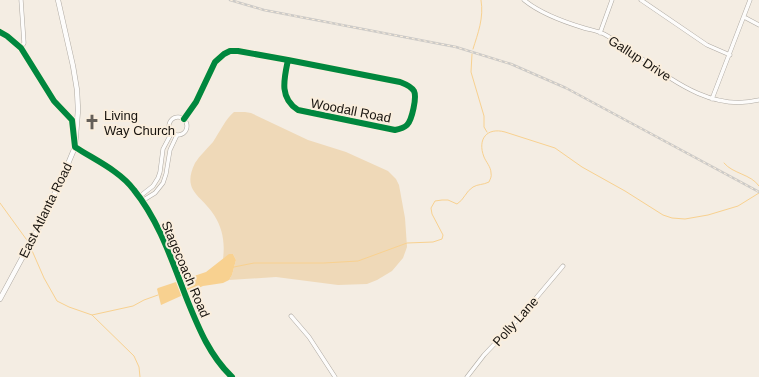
<svg xmlns="http://www.w3.org/2000/svg" width="759" height="377" font-family="Arial,sans-serif">
  <style>
    .green { fill: #efd9b8 }
    .water { fill: #f8d190 }
    .lines { fill: none; stroke-linecap: round; stroke-linejoin: round }
    .stream { stroke: #f8d190; stroke-width: 1 }
    .street-casing { stroke: #aea9a2; stroke-width: 4.5 }
    .secondary-casing { stroke: #aea9a2; stroke-width: 5.5 }
    .street { stroke: #fdfcfb; stroke-width: 3.5 }
    .secondary { stroke: #fdfcfb; stroke-width: 4.5 }
    .rail-casing { stroke: #cccac7; stroke-width: 2.5 }
    .rail { stroke: #faeedd; stroke-width: 1; stroke-dasharray: 3; stroke-linecap: butt }
    .cycleway-casing { stroke: #faeedd; stroke-width: 8 }
    .cycleway { stroke: #00873e; stroke-width: 6 }
    .labels { text-anchor: middle; stroke-width: 4; stroke-linejoin: round; paint-order: stroke }
    .street-label { font-size: 13px; fill: #17130e; stroke: #faeedd }
    .poi-label { font-size: 13px; fill: #17130e; stroke: #faeedd; text-anchor: start }
  </style>
  <rect width="100%" height="100%" fill="#f4ede3"/>
  <path class="green" d="M234,112H245L251,113L308,140L346,152L388,171L396,179L399,185L405,218L407,247L403,258L392,271L377,280L367,284L338,285L276,277L229,280L232,275L236,260L233,254H231L223,259C225,243 223,229 214,215C202,195 181,192 195,163C200,155 207,149 213,142C219,133 226,118 234,112Z"/>
  <path class="water" d="M229,254H233L236,260L232,275L229,280L223,283L203,286L161,305L157,289L158,288L206,272Z"/>
  <g class="lines">
    <path class="stream" d="M473,49C478,33 484,18 481,0
      M472,54L471,72L484,116V127L487,132
      M724,163C733,174 751,174 759,186
      M0,203L29,243
      M30,246L44,278L57,301L69,307L92,315L133,306L144,300L158,295
      M234,267L254,263H324L358,261L407,243L433,242L442,239L443,235L432,214L431,208L435,201L442,200H448L457,204C464,200 466,191 473,187C478,184 483,185 489,182C490,179 492,177 491,173C491,167 486,162 484,157C477,139 487,127 505,132L555,148L582,167L625,191L663,215L672,218L685,219L708,215L738,206L759,193
      M92,315L134,356L139,367L140,377"/>
    <g class="street-casing">
      <path id="street" d="M524,0C541,14 564,22 584,28C591,30 598,31 604,34C652,60 699,115 759,100
        M641,0L707,45L730,55
        M744,17L759,25
        M0,32L7,36L21,48L54,101L72,120L74,134
        M600,33L612,0
        M21,48L24,43L21,0
        M712,99L750,0
        M169 126a9 9 0 1 1 18 0a9 9 0 1 1-18 0Z
        M184,119L196,102L215,62L224,54L230,51H238L288,60C284,79 279,98 298,110L395,130C400,129 404,128 407,125C412,120 417,97 414,91C411,86 405,84 400,82L288,60
        M139,197L153,186L158,178L160,172L163,149L172,132
        M142,201L155,193L163,183L166,174L170,150L177,135
        M291,316L309,337L335,377
        M467,377L484,355L521,316L563,266"/>
    </g>
    <g class="secondary-casing">
      <path id="secondary" d="M75,147L119,175L134,189L142,201L158,229L165,244L193,314L204,338C212,353 220,365 232,377
        M0,299L41,223L65,171L75,147L78,110L77,90L73,66L58,0"/>
    </g>
    <use href="#street" class="street"/>
    <use href="#secondary" class="secondary"/>
    <g class="rail-casing">
      <path id="rail" d="M230,0L264,10L456,47L511,64L566,88L759,192"/>
    </g>
    <use href="#rail" class="rail"/>
    <g class="cycleway-casing">
      <path id="cycleway" d="M0,32L7,36L21,48L54,101L72,120L75,147C95,160 120,171 134,190C160,222 173,264 188,302C199,329 210,356 232,377
        M184,119L196,102L215,62L224,54L230,51H238L288,60C284,79 279,98 298,110L395,130C400,129 404,128 407,125C412,120 417,97 414,91C411,86 405,84 400,82L288,60"/>
    </g>
    <use href="#cycleway" class="cycleway"/>
  </g>
  <defs>
    <g id="church-bare" transform="scale(1.2)"><path d="M-1.2-6h2.4v3.5h3.3v2.4h-3.3V6h-2.4V-.1h-3.3v-2.4h3.3Z" fill="#645f59" stroke="#faeedd" stroke-width="2.5" paint-order="stroke"/></g>
  </defs>
  <g fill-rule="evenodd">
    <use href="#church-bare" x="92" y="122"/>
  </g>
  <g class="labels">
    <g class="street-label">
      <text transform="translate(640 58) rotate(33)" y="5">Gallup Drive</text>
      <text transform="translate(351 110) rotate(11)" y="5">Woodall Road</text>
      <text transform="translate(45 210) rotate(-64)" y="5">East Atlanta Road</text>
      <text transform="translate(186 269) rotate(67)" y="5">Stagecoach Road</text>
      <text transform="translate(515 321) rotate(-48)" y="5">Polly Lane</text>
    </g>
    <g class="poi-label">
      <text x="104" y="120">Living<tspan x="104" dy="15">Way Church</tspan></text>
    </g>
  </g>
</svg>
